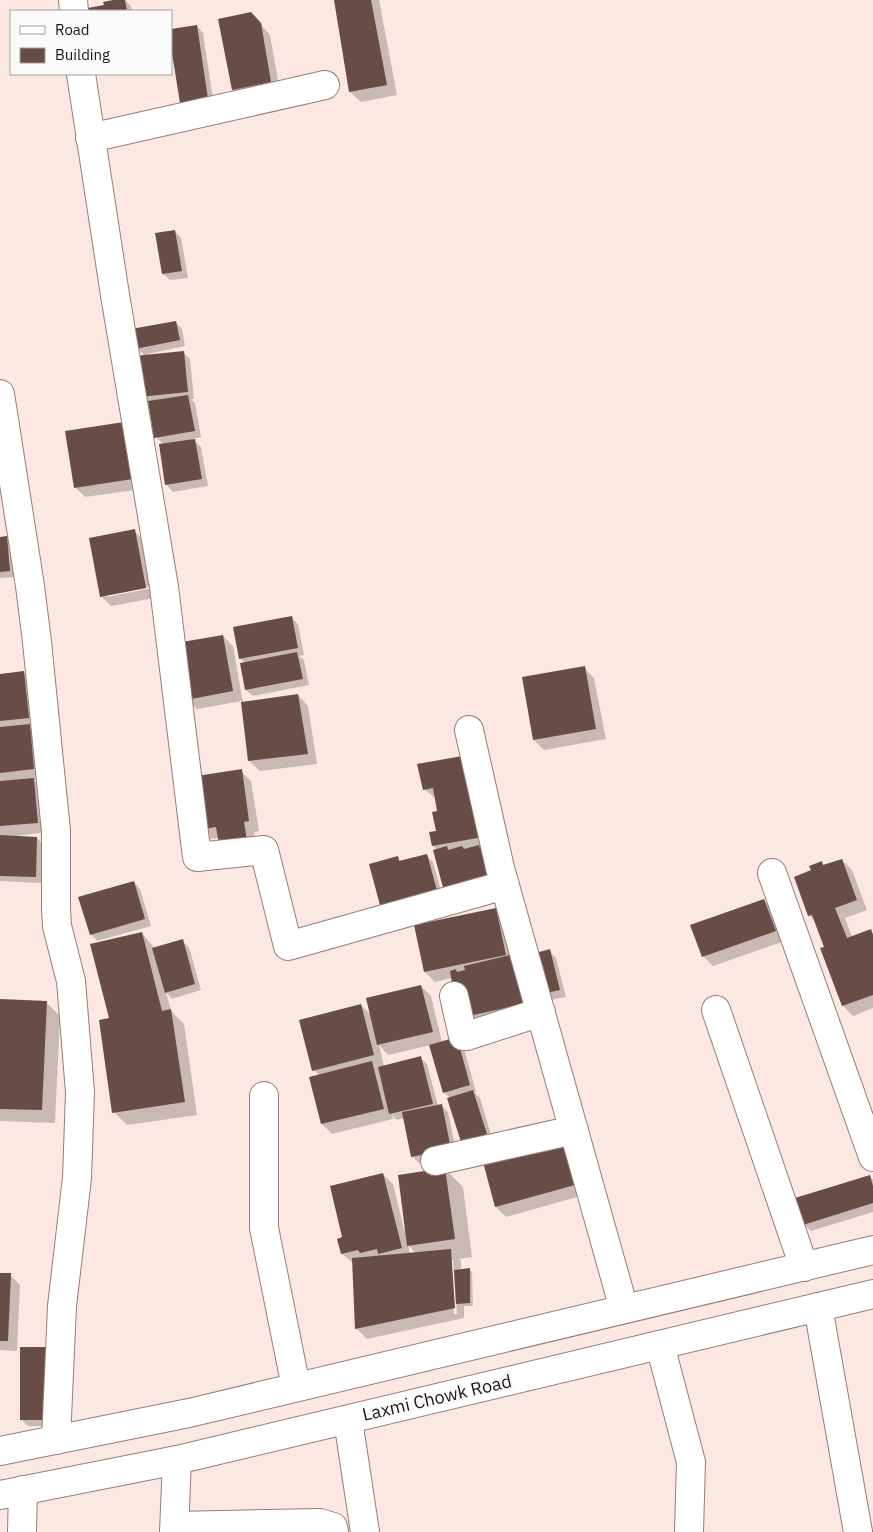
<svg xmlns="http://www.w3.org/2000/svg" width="873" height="1532" font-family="'IBM Plex Sans',sans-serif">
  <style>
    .shadow { fill: #0003; fill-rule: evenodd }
    .building { fill: #674d45 }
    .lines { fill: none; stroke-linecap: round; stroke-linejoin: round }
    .minor-casing { stroke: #987c73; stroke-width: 30 }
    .major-casing { stroke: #987c73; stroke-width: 30 }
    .minor { stroke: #fff; stroke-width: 28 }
    .major { stroke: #fff; stroke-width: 28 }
    .labels { text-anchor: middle; stroke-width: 5; stroke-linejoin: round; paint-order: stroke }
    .street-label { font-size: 18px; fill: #201512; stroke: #fafafa }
  </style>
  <rect width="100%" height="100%" fill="#fce8e3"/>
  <path class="shadow" d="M122,0H125L131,6L132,11H90V9L105,7Z
    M336,0H379L397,95L361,102L350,92Z
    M251,13L270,35L280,92L243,100L233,90Z
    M197,26L203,33L214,106L188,110L181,103L171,39Z
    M175,231L181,238L188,278L170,280L163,274Z
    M175,322L182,329L185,346L148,354V356L183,352L190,359L194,399H191L195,403L201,437L193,439L201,447L208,486L173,492L167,485L160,445H164L156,437L150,403L146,404L140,397L145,356L137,348Z
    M124,423L142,489L85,497L75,487Z
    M134,531L144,541L155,598L111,606L101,596ZM152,586V588L107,597V594Z
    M7,537L14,544L16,577L0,578V538Z
    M292,618L298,624L304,655L299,656L304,660L309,685L253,696L246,690V664L240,658Z
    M223,636L233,646L243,703L298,695L308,706L317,764L260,771L249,761L242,701L197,709L187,699Z
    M584,668L594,678L606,739L544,750L534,740Z
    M24,673L34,683L39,727L32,728L39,735L44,779L34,780L43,789L47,832L16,836V837L37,838L44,845L42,883L0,881V675Z
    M467,756L506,886L437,850L433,846L437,832L438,812L436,799L424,789Z
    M241,771L251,781L259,831L254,832L258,855L219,838L209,839L199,829Z
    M427,856L433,862L444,901L389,915L398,858L402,862Z
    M842,860L852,870L867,910L845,918L852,937L870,931L873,933V1008L853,1016L843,1006L822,949L826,947L817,923L809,915L812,871L821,863L825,866Z
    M134,882L140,889L151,926L97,941L91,934Z
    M764,900L774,910L785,941L713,966L703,956Z
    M496,909L506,919L539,996L475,1027L452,978L435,982L425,972Z
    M142,933L155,949L182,941L189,947L201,990L172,999L166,992L171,1011L184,1024L197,1115L127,1125L114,1112L110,1019Z
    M549,951L556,958L566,997L549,1000L543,993Z
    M421,986L431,996L442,1042L463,1045L476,1092H474L480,1098L493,1141L468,1148L450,1098L444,1092L431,1045L388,1055L379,1045L384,1066L420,1058L427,1064L438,1106L441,1105L448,1112L457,1155L419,1163L412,1156L404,1118L397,1120L392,1115L393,1119L332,1134L322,1124L319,1075L314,1070L361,1005L371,1015Z
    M0,1001L46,1002L60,1016L55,1123L0,1121Z
    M562,1141L584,1195L506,1217L496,1207Z
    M445,1169L463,1187L472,1257L459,1259L461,1261V1270L469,1269L472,1272L473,1306H464V1318L367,1339L357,1329L353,1263L342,1254L344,1238L383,1174L393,1184L405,1233L407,1232ZM408,1245L417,1254H410ZM451,1260H453L457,1314H454Z
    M869,1176L873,1180V1212L811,1231L804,1224Z
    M0,1274L10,1275L20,1285L17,1351L0,1350Z
    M21,1348L55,1426H28L21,1419Z"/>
  <path class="building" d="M113,0H125L127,11H89L88,8L104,5L103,2Z
    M334,0H371L387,85L349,92Z
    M251,12L261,23L271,82L232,90L218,19Z
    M197,25L208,99L180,103L171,47V29Z
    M175,230L182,271L162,274L155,233Z
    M176,321L180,340L135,349L131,329Z
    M184,351L188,392L139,397L134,356Z
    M188,395L195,431L154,438L148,401Z
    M124,422L133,479L74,488L65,431Z
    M195,439L202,479L165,485L159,444Z
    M135,529L146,588L100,597L89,538Z
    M7,536L10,571L0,572V537Z
    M292,616L298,648L239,659L233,627Z
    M223,635L233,691L186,700L176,643Z
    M297,652L303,679L245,690L240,663Z
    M585,666L596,729L533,740L522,677Z
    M24,671L29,718L0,721V674Z
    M298,694L308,754L248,761L241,702Z
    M30,724L34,769L0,773V727Z
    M468,755L483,837L432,846L429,832L436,831L432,812L437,811L433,788L423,790L417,764Z
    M242,769L249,821L244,822L248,846L220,850L216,827L198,830L190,777Z
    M34,778L38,823L0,826V781Z
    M0,835L37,837L36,877L0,876Z
    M479,845L480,848L490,845L500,880L445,895L433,850L447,846L448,850L462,846L464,849Z
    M427,854L438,894L381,909L369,864L398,856L399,861Z
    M842,859L857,900L835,908L847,938L871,929L873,935V995L842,1006L820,948L824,947L812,915L808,916L794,877L811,870L809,866L822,861L823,865Z
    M134,881L145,919L90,935L78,897Z
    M764,899L776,931L702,957L690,925Z
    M496,908L506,955L424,972L414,925Z
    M142,932L162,1011L171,1009L185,1102L112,1113L99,1020L109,1018L90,944Z
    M183,939L195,984L165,993L152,948Z
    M550,949L560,990L541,994L532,954Z
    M518,953L529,1003L464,1017L453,989L450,971L456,969L457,972L465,970L464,966Z
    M421,985L433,1032L377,1045L366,998Z
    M0,999L47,1001L42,1110L0,1109Z
    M361,1004L374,1055L312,1071L299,1020Z
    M457,1037L470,1085L443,1093L429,1045Z
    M421,1056L433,1104L389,1114L378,1067Z
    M372,1061L384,1109L321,1124L309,1077Z
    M473,1090L487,1134L461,1142L447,1098Z
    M442,1104L451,1149L411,1157L402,1112Z
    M562,1140L575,1185L495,1207L483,1162Z
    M445,1168L455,1239L407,1246L398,1175Z
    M383,1173L402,1248L378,1254L377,1249L360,1253L358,1250L341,1254L337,1239L342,1237L330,1186Z
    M870,1175L873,1186V1203L803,1225L795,1198Z
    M451,1249L455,1308L355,1329L352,1258Z
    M470,1268V1303L456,1304L454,1270Z
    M0,1273H11L8,1341H0Z
    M20,1347H49V1420H20Z"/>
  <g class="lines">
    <g class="minor-casing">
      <path id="minor" d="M73,0L74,11
        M81,74L115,295L164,587L197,857L264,850L288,946L505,885
        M90,138L325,85
        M0,394L30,586L37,642L56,831V909L57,926L71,981L80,1092L77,1178L62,1306L56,1440
        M469,730L500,868L624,1309
        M772,873L873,1157
        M454,996L463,1036H467L541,1012
        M716,1010L804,1267
        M264,1096V1228L296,1387
        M435,1161L574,1130
        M818,1307L858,1532
        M660,1345L691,1462L689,1532
        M348,1420L365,1532
        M175,1526L320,1523L333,1527L334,1532
        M22,1532L23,1490
        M174,1532L177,1460"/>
    </g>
    <g class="major-casing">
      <path id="major" d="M0,1451L189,1413L873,1250
        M0,1495L177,1460L873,1294"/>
    </g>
    <use href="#minor" class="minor"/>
    <use href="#major" class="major"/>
  </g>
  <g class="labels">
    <g class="street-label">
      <text transform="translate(437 1398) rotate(-13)" y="6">Laxmi Chowk Road</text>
    </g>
  </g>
  <rect x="10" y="10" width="162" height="65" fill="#fafafa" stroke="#a39e9d"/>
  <rect x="20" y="26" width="25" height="8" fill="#ffffff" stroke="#a39e9d"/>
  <text x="55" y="35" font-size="15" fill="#201512">Road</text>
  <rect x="20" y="48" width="25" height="15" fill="#674d45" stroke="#a39e9d"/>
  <text x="55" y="60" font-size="15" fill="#201512">Building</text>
</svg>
